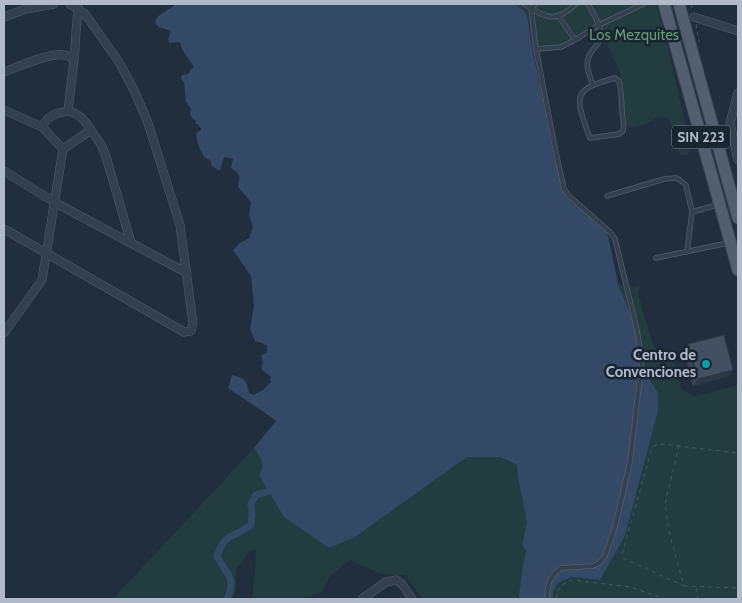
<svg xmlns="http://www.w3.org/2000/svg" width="742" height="603" font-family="Cabin,sans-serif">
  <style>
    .green { fill: #233c3f }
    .water { fill: #344966 }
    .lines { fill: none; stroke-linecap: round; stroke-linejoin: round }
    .canal { stroke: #344966; stroke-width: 7 }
    .lane-casing { stroke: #535d6b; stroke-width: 5.5 }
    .street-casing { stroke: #535d6b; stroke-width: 9 }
    .primary-casing { stroke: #3e4956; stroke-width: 13 }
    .path { stroke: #41595c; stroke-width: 1; stroke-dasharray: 4 4; stroke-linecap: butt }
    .lane { stroke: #35404e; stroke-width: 4 }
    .street { stroke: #35404e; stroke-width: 8 }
    .primary { stroke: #535f6e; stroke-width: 11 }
    .wall { fill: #394554 }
    .shaded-wall { fill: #2e3845 }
    .building { fill: #425062; stroke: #2e3845 }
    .culture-dot { fill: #0f9aa8; stroke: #1a2532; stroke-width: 2 }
    .labels { text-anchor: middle; stroke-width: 5; stroke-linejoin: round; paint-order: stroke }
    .shield { fill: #1a2532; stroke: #848d9c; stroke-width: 1 }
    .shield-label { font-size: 14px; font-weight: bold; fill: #b1bac9 }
    .park-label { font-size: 15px; fill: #669c71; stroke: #1a2532 }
    .poi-label { font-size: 15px; font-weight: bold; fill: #b1bac9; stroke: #1a2532; text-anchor: end }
  </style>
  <rect width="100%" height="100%" fill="#212e3e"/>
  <path class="green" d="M514,4H656L668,48L689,140L690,151L687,155H681C674,144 675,130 668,118L658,117L644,125L628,128L624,118V91L619,70L600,30L544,52L533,53L528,23L523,10Z
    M618,284L629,288L641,285L638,293L653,346L660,352L671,349L681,388L694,397L738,385V599H553V592L557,584L571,577L600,580L625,536L658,411V393L643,368L629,309Z
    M254,448L261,458L263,467L355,537L467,457H500L517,465L518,477L527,523L522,544L529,556L528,581L519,599H422L405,575L381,574L350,560L330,576L322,592L301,598V599H252L255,572L256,549L247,553L242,564L236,568V591L231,599H113Z"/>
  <path class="water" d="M175,4H514L523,10L527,15L533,53L544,104L552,148L564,194L573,204L583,209L607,232L610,244L618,284L634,322L643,368L658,393V411L625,536L600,580L571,577L557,584L553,592V599H519L528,581L529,556L522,544L527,523L518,477L517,465L500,457H467L355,537L329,548L284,517L259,475L263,467L261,458L254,448L276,421L265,413L228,388L232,375C246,379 246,379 249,393L253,395L263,390L271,382L270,379L271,377L262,370L261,366L263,363L261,355L267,353V346L262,343L255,341L250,329L254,306L251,276L233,250L240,243L249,238L253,227L249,215L251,202L238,187C240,176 241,174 231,168L233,159L224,157L220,171L212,166L210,160L204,157C203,153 200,151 199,147C197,143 197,138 196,133L201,130V128L199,127V125L196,124V121C191,117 189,115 191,109L186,102L184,82L181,79L182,75L188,74L191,69L194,67L182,49L181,44L179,42L169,43L168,39L171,31L159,27L155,23C156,14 168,11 175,5Z"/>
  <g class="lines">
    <path class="canal" d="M227,599C237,576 226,575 217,556C226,531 233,539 251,525L252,515L251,504L256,495L277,489
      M522,599L527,563L531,548"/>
    <g class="lane-casing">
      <path id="lane" d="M525,4C546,19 556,23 576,4
        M536,4L531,8L536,49L561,47L575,40
        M588,4C593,14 602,25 600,38C599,43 596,47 592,51C583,62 589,74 593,85
        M559,17L575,40L599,25L643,4
        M536,49L555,148L564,189L569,196L610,232L615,239L637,330L642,360L630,462L615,527L605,556L599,563L593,566L561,568L555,573L550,580L548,587L547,599
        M615,78L619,81C622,91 621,100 622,110C622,118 625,124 623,131L619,134L590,138L589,136C576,97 570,90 615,78Z
        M607,196L664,179L676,178L680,180L686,185L692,212L687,252
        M692,212L717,205
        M656,258L728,243"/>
    </g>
    <g class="street-casing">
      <path id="street" d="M4,17L26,9L54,4
        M694,17L738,31
        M4,72C18,67 48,53 63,55C67,55 70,57 74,59
        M738,93L730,123L738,160
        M4,110L42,127L63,149
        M42,127C47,116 56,113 68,111
        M91,130L102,146L107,160L131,243
        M4,171L54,202L187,273
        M4,229L184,332L191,331L193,323L180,225L148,123L134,90L119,62L85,14L70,4
        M4,333L42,280L63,149L91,130C84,120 80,114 68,111L74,59L78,7
        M362,599L386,582L396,580L402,584L412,599"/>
    </g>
    <g class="primary-casing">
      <path id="primary" d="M664,4L738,270
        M679,4L738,218"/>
    </g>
    <path class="path" d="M691,4L693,10
      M696,24L699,42
      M679,445L665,505L669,532L684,586L623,558L622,554L652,448L656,445L661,444L738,453
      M684,586L738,588
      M696,588L698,599
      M556,599L558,590L563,584L572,580L630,587L666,599"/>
    <use href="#lane" class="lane"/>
    <use href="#street" class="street"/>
    <use href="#primary" class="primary"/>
  </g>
  <path class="wall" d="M688,344L733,370L728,376L693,386L684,351Z"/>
  <path class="shaded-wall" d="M733,370L728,376L693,386L698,379Z"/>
  <path class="building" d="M724,335L733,370L698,379L688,344Z"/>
  <circle class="culture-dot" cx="706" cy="364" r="5"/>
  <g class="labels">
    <rect class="shield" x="672" y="125.5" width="58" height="23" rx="4"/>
    <g class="shield-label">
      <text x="701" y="142">SIN 223</text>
    </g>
    <g class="park-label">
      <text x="634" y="40">Los Mezquites</text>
    </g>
    <g class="poi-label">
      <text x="696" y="360">Centro de<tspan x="696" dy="17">Convenciones</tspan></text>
    </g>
  </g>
  <rect width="742" height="603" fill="none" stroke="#b1bac9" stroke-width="10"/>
</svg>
